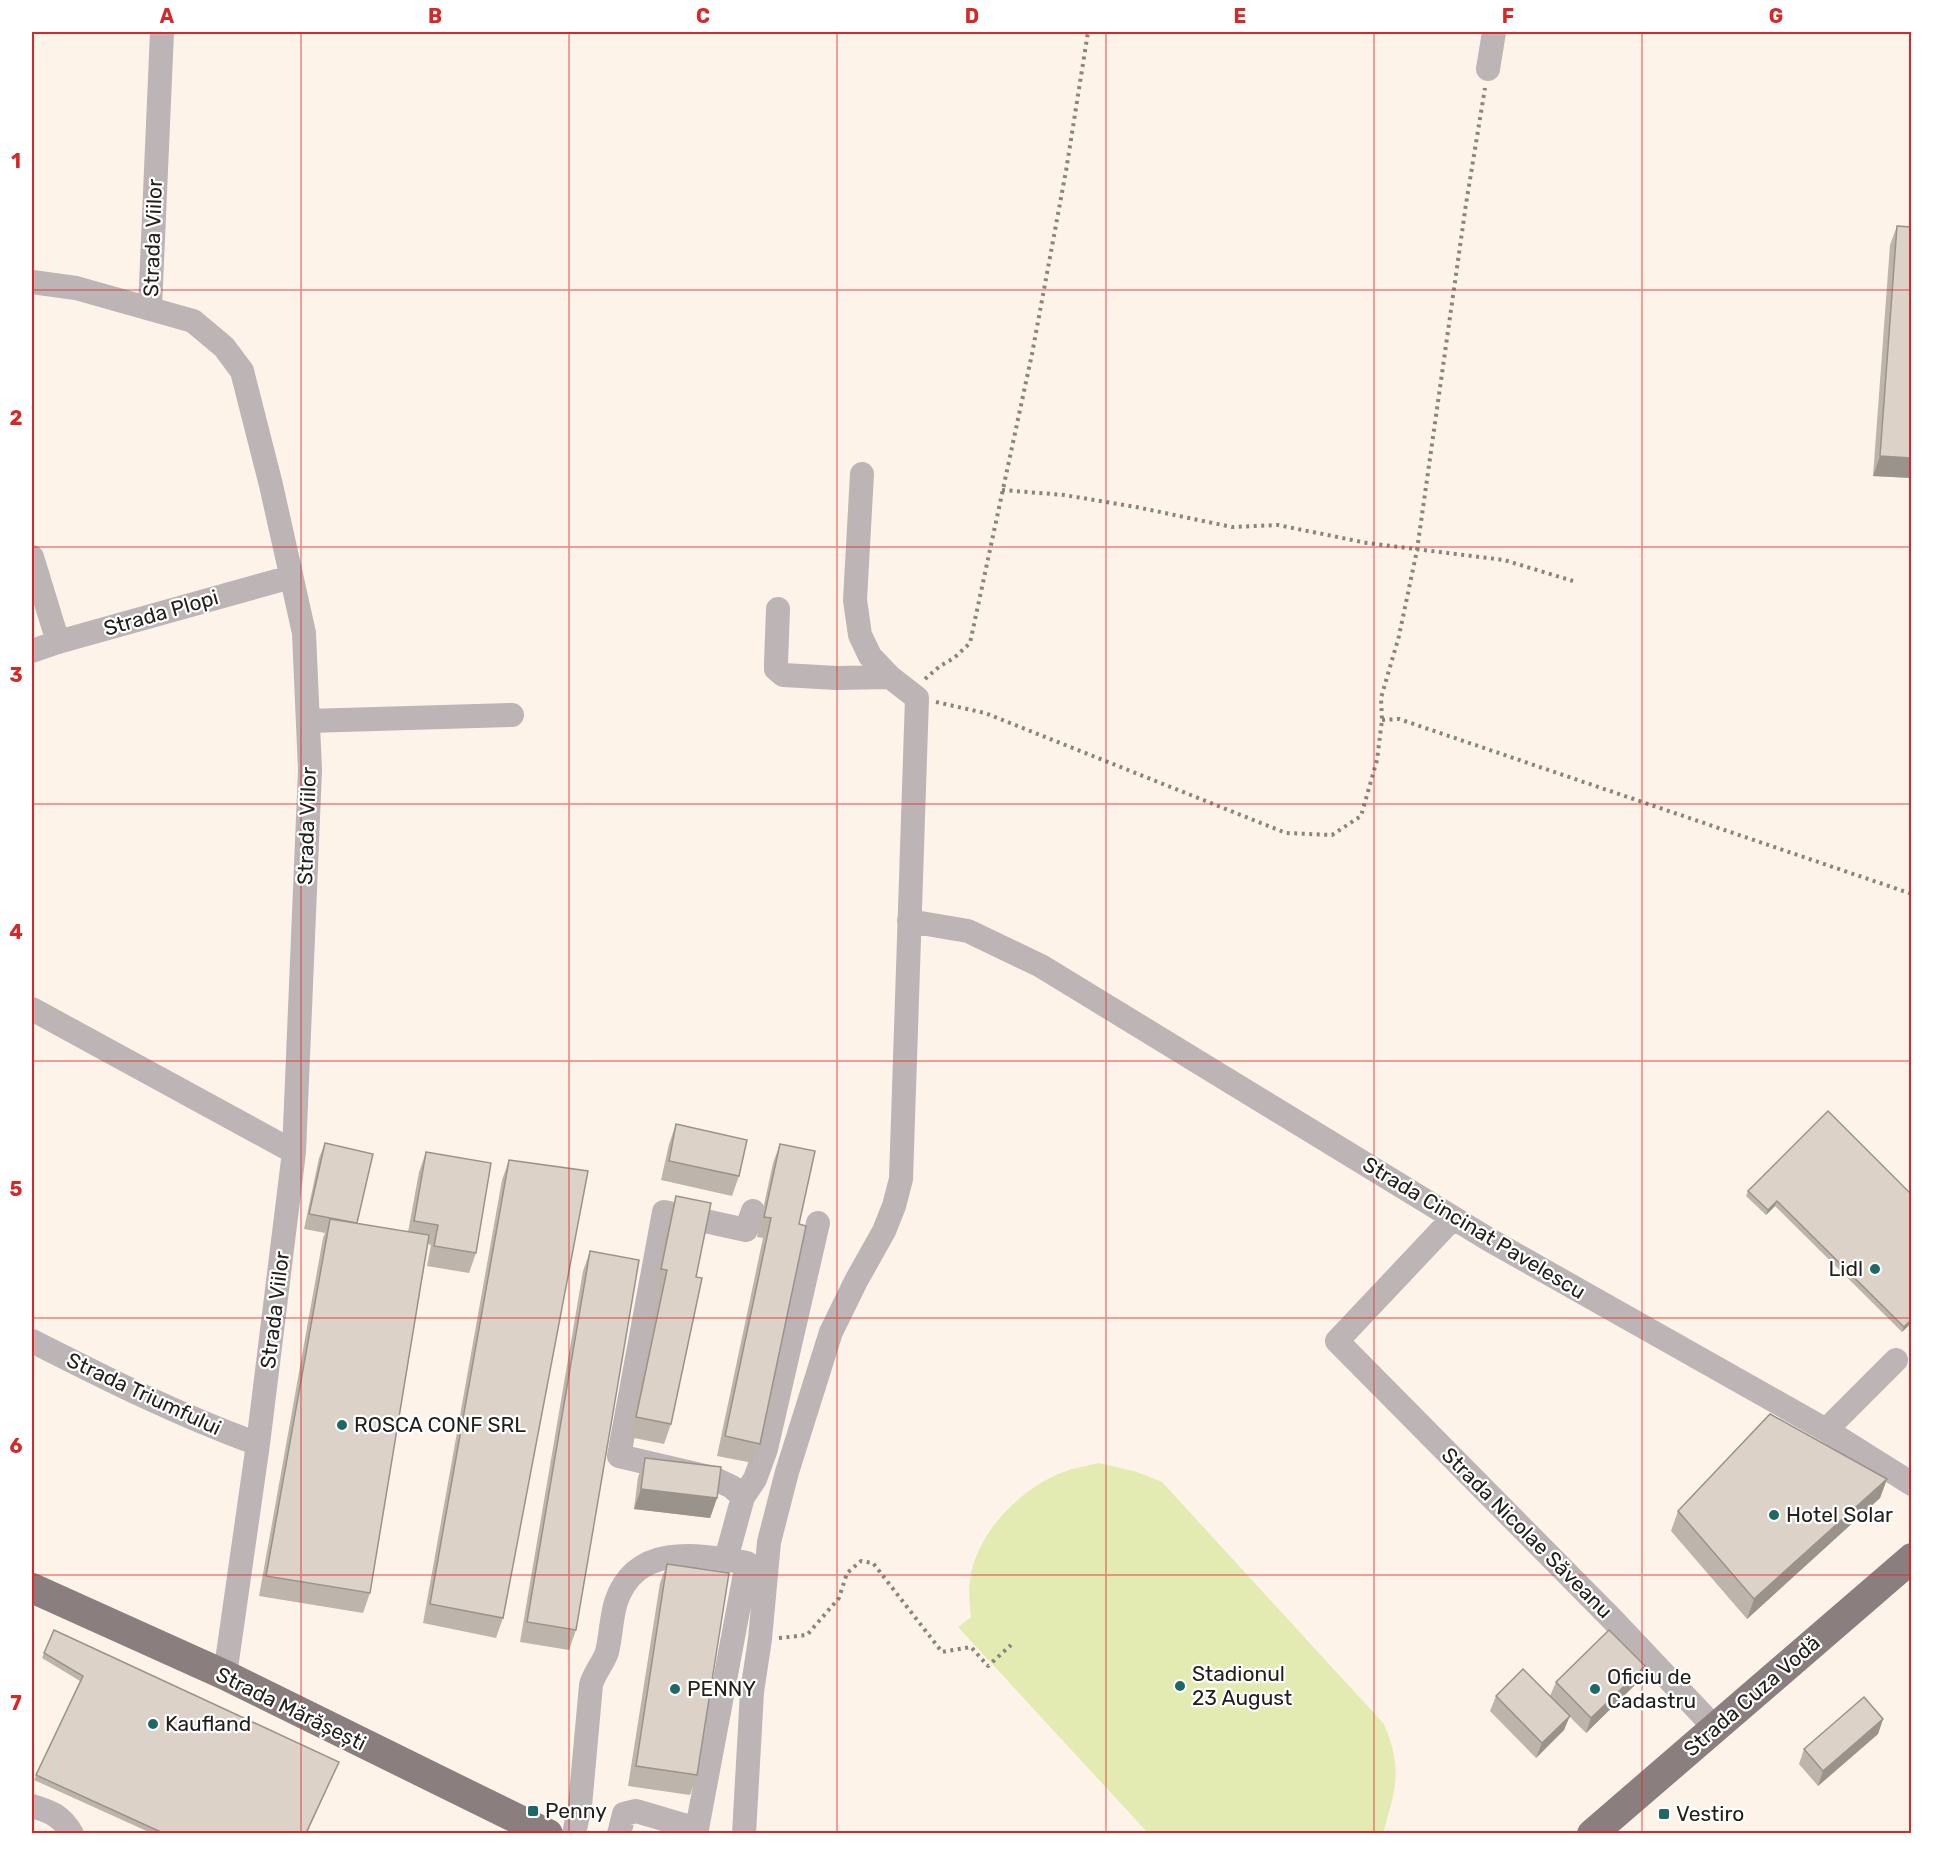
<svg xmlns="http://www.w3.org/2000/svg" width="1943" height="1865" font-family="Rubik,sans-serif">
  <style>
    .green { fill: #e3ebb3 }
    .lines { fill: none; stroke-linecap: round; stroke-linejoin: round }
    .path { stroke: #8a847c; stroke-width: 4; stroke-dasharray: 3 4.5; stroke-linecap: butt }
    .minor { stroke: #bcb4b5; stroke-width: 24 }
    .major { stroke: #8b7e7f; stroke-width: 30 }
    .wall { fill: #bdb5ab }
    .shaded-wall { fill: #9a938b }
    .building { fill: #dcd2c7; stroke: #9a938b; stroke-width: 1.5 }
    .grid { fill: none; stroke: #d62828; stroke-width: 1.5; stroke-opacity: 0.55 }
    .poi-dot { fill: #1e6965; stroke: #fff; stroke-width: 2 }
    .labels { text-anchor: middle; stroke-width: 4.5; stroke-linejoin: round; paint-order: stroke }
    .street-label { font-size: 21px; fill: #23201b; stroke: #fff }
    .poi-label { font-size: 21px; fill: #23201b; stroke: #fff; text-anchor: start }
    .neatline { fill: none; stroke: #d62828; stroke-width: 2 }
    .grid-label { font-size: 20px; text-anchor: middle; font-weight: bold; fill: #d62828 }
  </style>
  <rect width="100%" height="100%" fill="#fdf3e8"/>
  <path class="green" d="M1099,1463L1137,1472L1162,1482L1384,1724C1402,1768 1397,1785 1384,1830L1381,1833H1148L958,1627L971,1617C970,1605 968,1592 970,1580C976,1533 1020,1489 1063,1472C1074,1468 1087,1466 1099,1463Z"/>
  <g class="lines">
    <path class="path" d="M1002,490L1064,495L1136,507L1232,527L1278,525L1367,543L1504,560L1573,581
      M925,679L940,666L954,658L970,643L1032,354L1066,171L1088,32
      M936,702L985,713L1286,833L1332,835L1361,816L1377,760L1382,720L1381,698L1399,636L1417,550L1466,204L1485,88
      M1382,720L1399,719L1912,894
      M779,1638L807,1635L839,1598L847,1573L861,1561L873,1563L942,1652L971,1647L988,1666L1011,1645"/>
    <path class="minor" d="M1488,69L1494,32
      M32,282L76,288L193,321L224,347L242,371L271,485L304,633L310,770L294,1152L258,1444L225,1675
      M150,308L162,32
      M32,557L58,642
      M778,609L776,663V669L783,675L837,678L890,677
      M32,651L58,642L291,577
      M308,721L512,715
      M909,921L968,931L1041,966L1488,1239L1826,1430L1912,1484
      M32,1009L294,1152
      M1453,1218L1337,1341L1613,1620L1715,1728
      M32,1341C107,1379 178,1415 258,1444
      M1826,1430L1896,1360
      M743,1497L732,1487L713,1478L619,1456L664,1212L746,1230L753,1211
      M726,1559L743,1497L755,1479L766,1449L818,1223
      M32,1806C51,1812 61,1815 72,1834
      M574,1834L580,1806L591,1685C594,1673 603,1664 607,1652C611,1636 611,1618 616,1602C636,1542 699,1555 747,1563L696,1834
      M619,1834L624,1814L636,1811L697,1829
      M744,1834L752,1692L760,1639L769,1542L787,1472L831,1332L856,1281L884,1231L894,1206L901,1179L917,698L890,677L870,656L860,635L855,600L862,474"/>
    <path class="major" d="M32,1588L225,1675L548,1834
      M1592,1834L1912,1558"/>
  </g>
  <path class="wall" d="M1897,226L1911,478L1873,476L1890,245Z
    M676,1124L739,1176L732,1196L661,1180L669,1144Z
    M325,1143L357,1223L408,1232L419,1172L426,1152L476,1253L469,1273L427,1266L431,1245L428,1244L370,1593L363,1613L259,1596L323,1238L325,1233L304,1229L319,1158Z
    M780,1144L799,1224L760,1444L753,1463L717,1456L763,1238L757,1237L773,1163Z
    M509,1160L503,1618L496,1638L423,1623L502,1180Z
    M1748,1191L1911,1194V1323L1902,1332L1775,1206L1766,1215L1746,1196Z
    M676,1196L696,1277L671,1424L664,1444L629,1437L660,1290L654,1289L669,1216Z
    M590,1251L576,1630L569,1650L520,1642L583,1271Z
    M645,1458L717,1498L710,1518L634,1509L638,1477Z
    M1887,1479L1880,1498L1747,1619L1671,1531L1678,1511Z
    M667,1564L697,1775L690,1795L628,1786L660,1583Z
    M44,1653L339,1762L307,1833H151L34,1780L80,1681L42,1658Z
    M1645,1666L1639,1681L1586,1733L1569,1716L1564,1730L1536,1758L1490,1711L1496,1696H1550L1556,1682Z
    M1883,1719L1878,1734L1818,1786L1799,1764L1804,1749Z"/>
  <path class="shaded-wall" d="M1880,456L1911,458V478L1873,476Z
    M1777,1201L1775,1206L1766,1215L1768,1210Z
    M1911,1320V1323L1902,1332L1904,1327Z
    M1887,1479L1880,1498L1747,1619L1754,1599Z
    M641,1489L717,1498L710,1518L634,1509Z
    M1645,1666L1639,1681L1586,1733L1591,1718Z
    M1570,1716L1564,1730L1536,1758L1542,1743Z
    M1883,1719L1878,1734L1818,1786L1823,1771Z"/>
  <path class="building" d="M1897,226L1911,227V458L1880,456Z
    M1828,1111L1911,1194V1320L1904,1327L1777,1201L1768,1210L1748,1191Z
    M676,1124L747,1140L739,1176L669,1161Z
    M325,1143L373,1154L357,1223L309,1214Z
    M780,1144L815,1151L799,1224L806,1226L760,1444L725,1436L771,1218L764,1217Z
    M426,1152L491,1163L476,1253L434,1246L438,1225L414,1221Z
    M509,1160L588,1171L503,1618L430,1604Z
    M676,1196L711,1203L696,1277L702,1278L671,1424L636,1417L667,1270L661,1269Z
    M330,1219L429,1235L370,1593L266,1576Z
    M590,1251L639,1260L576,1630L527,1622Z
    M1770,1414L1887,1479L1754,1599L1678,1511Z
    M645,1458L721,1467L717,1498L641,1489Z
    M667,1564L729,1573L697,1775L636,1766Z
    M54,1630L339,1762L306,1833H163L36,1775L83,1676L44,1653Z
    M1609,1630L1645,1666L1591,1718L1556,1682Z
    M1523,1669L1570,1716L1542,1743L1496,1696Z
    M1864,1697L1883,1719L1823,1771L1804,1749Z"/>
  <path class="grid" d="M301,32V1834M569,32V1834M837,32V1834M1106,32V1834M1374,32V1834M1642,32V1834M32,290H1912M32,547H1912M32,804H1912M32,1061H1912M32,1318H1912M32,1575H1912"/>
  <g class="poi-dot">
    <circle cx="1875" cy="1269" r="6"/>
    <circle cx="342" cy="1425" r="6"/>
    <circle cx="1774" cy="1515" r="6"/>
    <circle cx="1180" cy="1686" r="6"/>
    <circle cx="675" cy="1689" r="6"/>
    <circle cx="1595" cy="1689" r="6"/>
    <circle cx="153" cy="1724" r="6"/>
    <rect x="527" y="1805" width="12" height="12" rx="3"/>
    <rect x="1658" y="1808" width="12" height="12" rx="3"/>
  </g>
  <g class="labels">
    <g class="street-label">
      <text transform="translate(153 238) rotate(-88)" y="7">Strada Viilor</text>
      <text transform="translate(161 613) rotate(-16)" y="7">Strada Plopi</text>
      <text transform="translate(307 826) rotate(-88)" y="7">Strada Viilor</text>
      <text transform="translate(1474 1228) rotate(31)" y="7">Strada Cincinat Pavelescu</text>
      <text transform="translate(275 1310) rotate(-83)" y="7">Strada Viilor</text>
      <text transform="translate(144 1394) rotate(25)" y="7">Strada Triumfului</text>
      <text transform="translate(1527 1533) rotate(45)" y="7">Strada Nicolae Săveanu</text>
      <text transform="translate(1752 1696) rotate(-41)" y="7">Strada Cuza Vodă</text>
      <text transform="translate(291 1709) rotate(26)" y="7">Strada Mărășești</text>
    </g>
    <g class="poi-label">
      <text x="1863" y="1276" text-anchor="end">Lidl</text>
      <text x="354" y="1432">ROSCA CONF SRL</text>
      <text x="1786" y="1522">Hotel Solar</text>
      <text x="1192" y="1681">Stadionul<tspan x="1192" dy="24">23 August</tspan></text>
      <text x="1607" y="1684">Oficiu de<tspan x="1607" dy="24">Cadastru</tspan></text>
      <text x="687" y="1696">PENNY</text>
      <text x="165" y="1731">Kaufland</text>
      <text x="545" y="1818">Penny</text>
      <text x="1676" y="1821">Vestiro</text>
    </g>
  </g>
  <rect width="1943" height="1865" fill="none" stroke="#ffffff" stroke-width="66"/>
  <rect x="33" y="33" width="1877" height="1799" class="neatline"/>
  <g class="grid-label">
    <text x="167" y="23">A</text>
    <text x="435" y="23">B</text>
    <text x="703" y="23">C</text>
    <text x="972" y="23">D</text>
    <text x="1240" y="23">E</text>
    <text x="1508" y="23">F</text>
    <text x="1776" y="23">G</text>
    <text x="16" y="168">1</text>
    <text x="16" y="425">2</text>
    <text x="16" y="682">3</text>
    <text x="16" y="939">4</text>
    <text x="16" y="1196">5</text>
    <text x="16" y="1453">6</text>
    <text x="16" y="1710">7</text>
  </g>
</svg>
